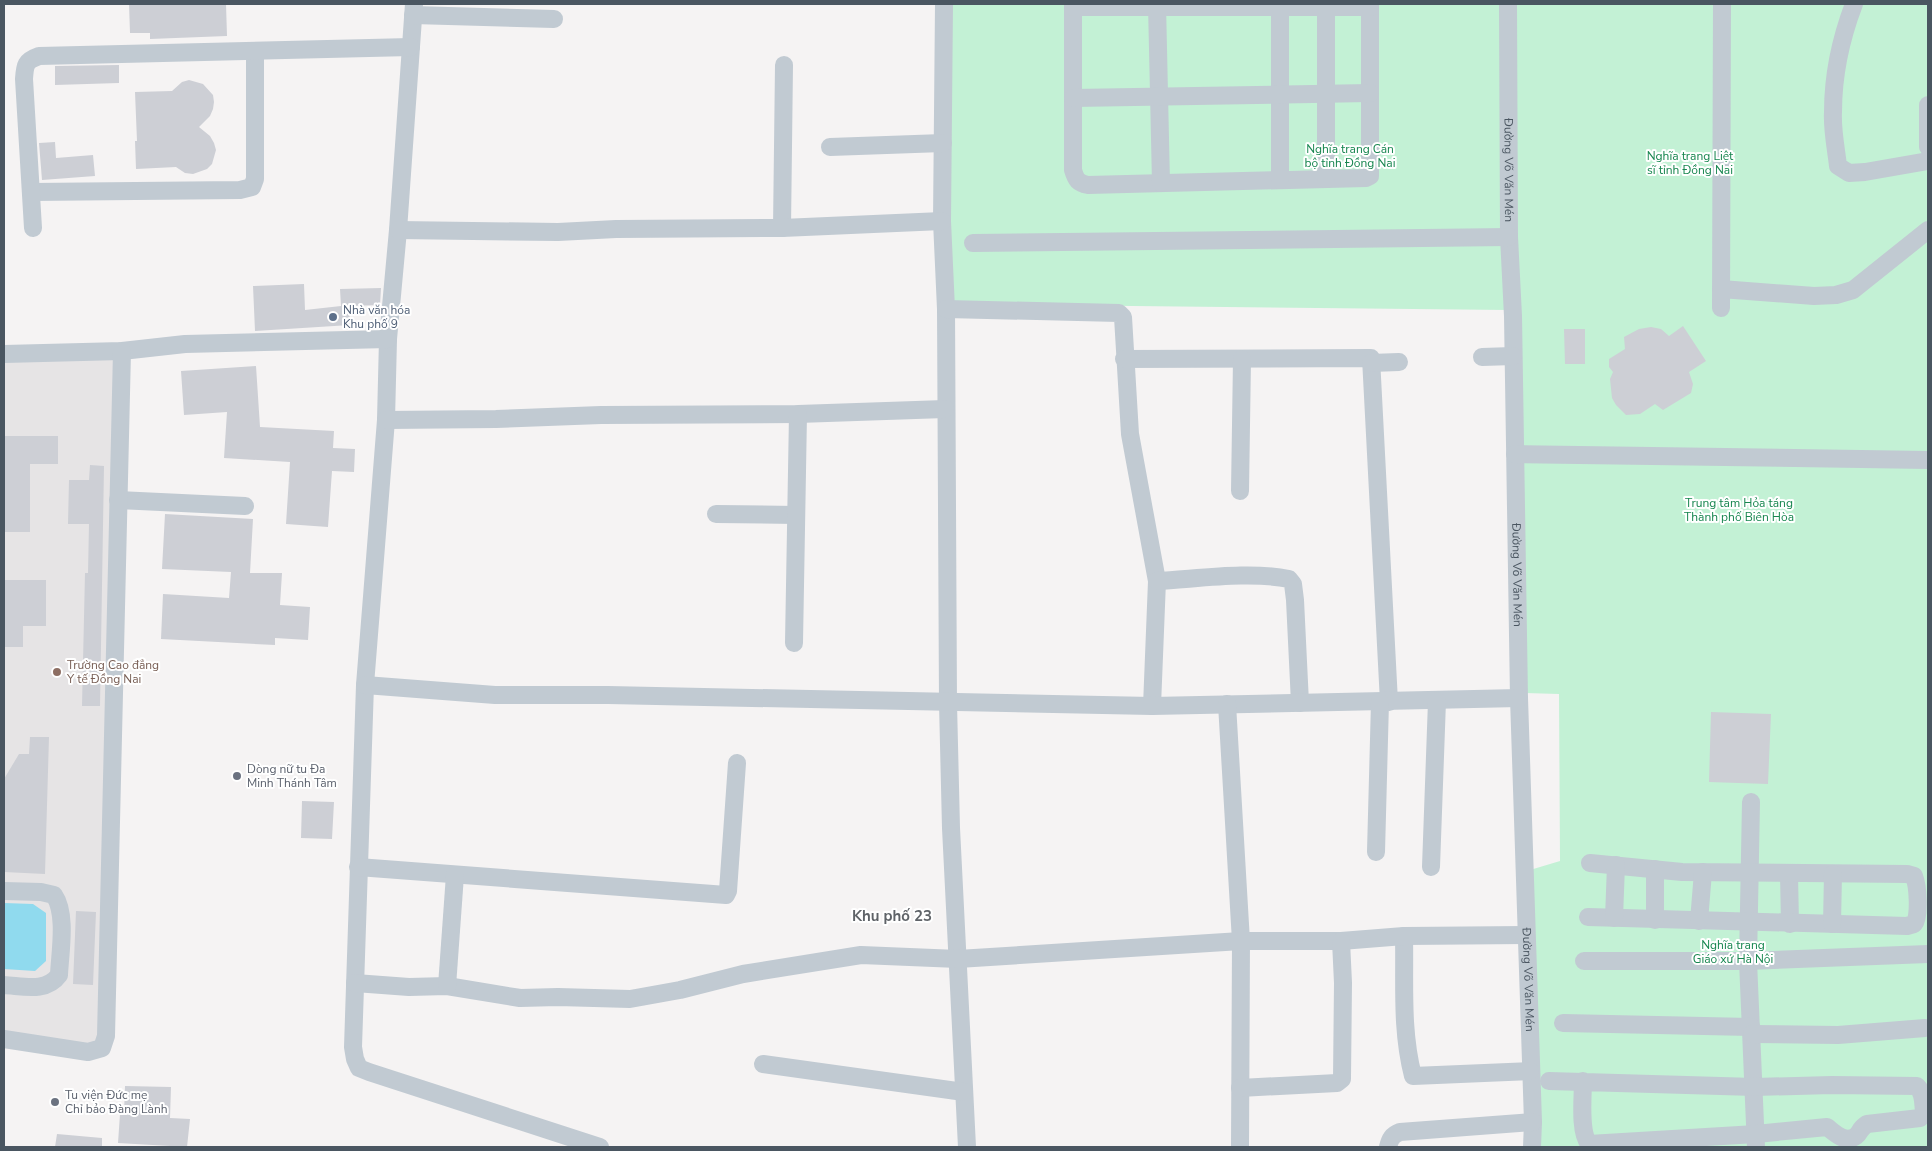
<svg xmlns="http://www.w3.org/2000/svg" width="1932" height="1151" font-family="'Nunito Sans',sans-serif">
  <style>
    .education { fill: #e6e4e5 }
    .green { fill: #c3f1d5 }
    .water { fill: #90daee }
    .building { fill: #cdcfd5 }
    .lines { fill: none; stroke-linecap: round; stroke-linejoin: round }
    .minor { stroke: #c1cad2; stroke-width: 18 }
    .service-dot { fill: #5c6f8a; stroke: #fff; stroke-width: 2 }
    .education-dot { fill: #8d6e63; stroke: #fff; stroke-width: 2 }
    .worship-dot { fill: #6b7280; stroke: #fff; stroke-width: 2 }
    .labels { text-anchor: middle; stroke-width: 4; stroke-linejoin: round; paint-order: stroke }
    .park-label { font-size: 12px; fill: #17864f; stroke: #fff }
    .street-label { font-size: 12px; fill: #4a5661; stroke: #fff }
    .service-label { font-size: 12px; fill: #4e5e75; stroke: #fff; text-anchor: start }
    .education-label { font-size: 12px; fill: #785e54; stroke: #fff; text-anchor: start }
    .worship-label { font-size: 12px; fill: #5b616d; stroke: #fff; text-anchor: start }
    .quarter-label { font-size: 15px; font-weight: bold; fill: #5f6368; stroke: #fff }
  </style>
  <rect width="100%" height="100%" fill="#f5f3f3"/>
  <path class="education" d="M116,356L99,1044L86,1047L4,1034V359Z"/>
  <path class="green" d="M951,4H1502L1508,310L951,304Z
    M1514,4H1928V1147H1537L1530,870L1560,861L1559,694L1525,693Z"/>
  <path class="water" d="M4,903L33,904L46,913V961L35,971L4,969Z"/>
  <path class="building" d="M129,4H226L227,36L150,39V33H130Z
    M119,65V83L55,85V66Z
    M189,80L203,84L213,95L214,102L213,109L210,116L199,127L210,136L214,143L216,150L212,164L207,169L193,174L185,173L176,167L136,169L135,141H137L135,92L172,91L182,82Z
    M55,142L56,158L93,155L95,176L42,180L39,143Z
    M304,284L305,310L341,306L340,289L381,288L380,305L349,306L350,325L255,331L253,286Z
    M1683,326L1706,361L1689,372L1693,384L1691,393L1663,410L1655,404L1640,414L1626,415L1616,405L1612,398L1610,379L1613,372L1609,367V359L1625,349L1624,337L1639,329L1651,327L1661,329L1669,336Z
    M1564,329H1585V364H1565Z
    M256,366L260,427L334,431L333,448L355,449L354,472L332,471L328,527L286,524L290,462L224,458L227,412L184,415L181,371Z
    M4,436H58V464H30V532H4Z
    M90,465L104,466L100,706H82L85,573H88L89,524H68L69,480H89Z
    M165,514L253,519L250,573H282L280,605L310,607L308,640L275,638V645L161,639L163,594L229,598L231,572L162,569Z
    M4,580H46V626H23V647H4Z
    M1711,712L1771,714L1768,784L1709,782Z
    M30,737H49L45,874L4,872V779L19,754H29Z
    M302,801L334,802L332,839L301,838Z
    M76,911L96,912L93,985L73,984Z
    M125,1086L171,1087L170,1118L190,1119L187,1147L118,1143L120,1114H124Z
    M57,1134L102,1138V1147H55Z"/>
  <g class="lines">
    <g class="minor">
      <path d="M414,4L398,230L388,339L386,420L365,685L353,1047L355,1059L359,1068L369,1072L600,1147"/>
      <path d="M944,4L942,221L946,309L948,703L951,828L967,1147"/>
      <path d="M1073,4V170C1076,180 1078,183 1088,185L1366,178L1370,176V4"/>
      <path d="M1157,4L1161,183"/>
      <path d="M1280,4V180"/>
      <path id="s1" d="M1508,4L1509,237L1513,316L1519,698L1533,1122L1532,1147"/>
      <path d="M1854,4C1841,38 1833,75 1833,112C1832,130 1836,148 1838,166L1849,173L1865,172L1928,161"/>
      <path d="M1073,7H1370"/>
      <path d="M413,15L554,19"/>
      <path d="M1073,98L1370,93"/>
      <path d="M1928,105V147"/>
      <path d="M830,147L943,143"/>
      <path d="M1326,179V7"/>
      <path d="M31,192L240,190L252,187L255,179V51"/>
      <path d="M33,228L24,79C25,65 25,61 39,56L411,47"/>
      <path d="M782,228L784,65"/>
      <path d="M398,230L558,232L616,229L782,228L942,221"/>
      <path d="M973,243L1509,237"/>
      <path d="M1721,289L1814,296L1836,295L1853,290L1928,230"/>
      <path d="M1721,308L1722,4"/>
      <path d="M946,309L1119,313L1123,317L1130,434L1157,581L1152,706"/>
      <path d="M4,354L122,351L185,344L388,339"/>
      <path d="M1482,357L1513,356"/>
      <path d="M1124,359L1371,358L1389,702"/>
      <path d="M1371,363L1399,362"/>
      <path d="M386,420L496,419L601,415L798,414L945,409"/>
      <path d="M1515,454L1928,460"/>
      <path d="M1240,491L1242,359"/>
      <path d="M118,500L245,506"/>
      <path d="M716,514L796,515"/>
      <path d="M1157,581C1197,579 1250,571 1289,579L1293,584L1295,600L1300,703"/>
      <path d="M794,643L798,414"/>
      <path d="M365,685L495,695H608L1152,706L1519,698"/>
      <path d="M1227,704L1241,941L1240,1147"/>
      <path d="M1751,802L1748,961L1756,1147"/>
      <path d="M1376,852L1380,702"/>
      <path d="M358,867L726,895L728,891L737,763"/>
      <path d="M1431,867L1437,701"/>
      <path d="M1789,874L1790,924"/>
      <path d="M4,891L41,892L54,895C67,914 60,952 59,975C46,993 23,986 4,985"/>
      <path d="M1588,917L1907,926L1914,924C1920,917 1918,886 1914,876L1907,874L1682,872L1590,863"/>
      <path d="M1614,918L1616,865"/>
      <path d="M1655,920V869"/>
      <path d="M1699,921L1703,872"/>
      <path d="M1832,924L1833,874"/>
      <path d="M1404,936C1405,983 1401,1030 1413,1076L1530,1071"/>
      <path d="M1584,961H1748L1928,954"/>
      <path d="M355,983L409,987L447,986L520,998L558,997L630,999L680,990L743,974L861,955L958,959L1241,941H1341L1404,936L1526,935"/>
      <path d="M447,986L455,875"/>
      <path d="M1563,1023L1751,1027"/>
      <path d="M1752,1034L1838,1035L1925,1028"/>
      <path d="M4,1039L88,1052L102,1048L106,1036L122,351"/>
      <path d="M763,1064L964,1092"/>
      <path d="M1549,1081L1755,1087L1832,1085L1917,1086C1924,1093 1923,1103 1924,1112L1920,1118L1867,1124C1859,1129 1861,1132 1856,1136C1845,1144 1835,1133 1827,1127L1756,1134L1589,1144C1579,1132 1583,1097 1583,1081"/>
      <path d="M1240,1088L1337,1083L1342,1079L1343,983L1341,941"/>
      <path d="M1388,1147C1390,1139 1392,1135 1400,1132L1533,1122"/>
    </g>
  </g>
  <circle class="service-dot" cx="333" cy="317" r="5"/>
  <circle class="education-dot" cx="57" cy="672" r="5"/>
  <g class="worship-dot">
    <circle cx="237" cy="776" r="5"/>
    <circle cx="55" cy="1102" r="5"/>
  </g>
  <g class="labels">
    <g class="park-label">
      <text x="1350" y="153">Nghĩa trang Cán<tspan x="1350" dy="14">bộ tỉnh Đồng Nai</tspan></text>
      <text x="1690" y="160">Nghĩa trang Liệt<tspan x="1690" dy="14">sĩ tỉnh Đồng Nai</tspan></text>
      <text x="1739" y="507">Trung tâm Hỏa táng<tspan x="1739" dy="14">Thành phố Biên Hòa</tspan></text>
      <text x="1733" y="949">Nghĩa trang<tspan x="1733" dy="14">Giáo xứ Hà Nội</tspan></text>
    </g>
    <g class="street-label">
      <text dy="4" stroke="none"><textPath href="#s1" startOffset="166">Đường Võ Văn Mén</textPath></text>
      <text dy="4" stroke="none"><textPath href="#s1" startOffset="571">Đường Võ Văn Mén</textPath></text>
      <text dy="4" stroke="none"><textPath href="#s1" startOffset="976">Đường Võ Văn Mén</textPath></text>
    </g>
    <g class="service-label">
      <text x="343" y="314">Nhà văn hóa<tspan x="343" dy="14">Khu phố 9</tspan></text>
    </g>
    <g class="education-label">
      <text x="67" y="669">Trường Cao đẳng<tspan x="67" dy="14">Y tế Đồng Nai</tspan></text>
    </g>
    <g class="worship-label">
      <text x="247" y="773">Dòng nữ tu Đa<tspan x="247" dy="14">Minh Thánh Tâm</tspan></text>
      <text x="65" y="1099">Tu viện Đức mẹ<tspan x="65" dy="14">Chỉ bảo Đàng Lành</tspan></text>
    </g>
    <g class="quarter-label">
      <text x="892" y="921">Khu phố 23</text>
    </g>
  </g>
  <rect width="1932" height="1151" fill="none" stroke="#4a5661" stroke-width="10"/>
</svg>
